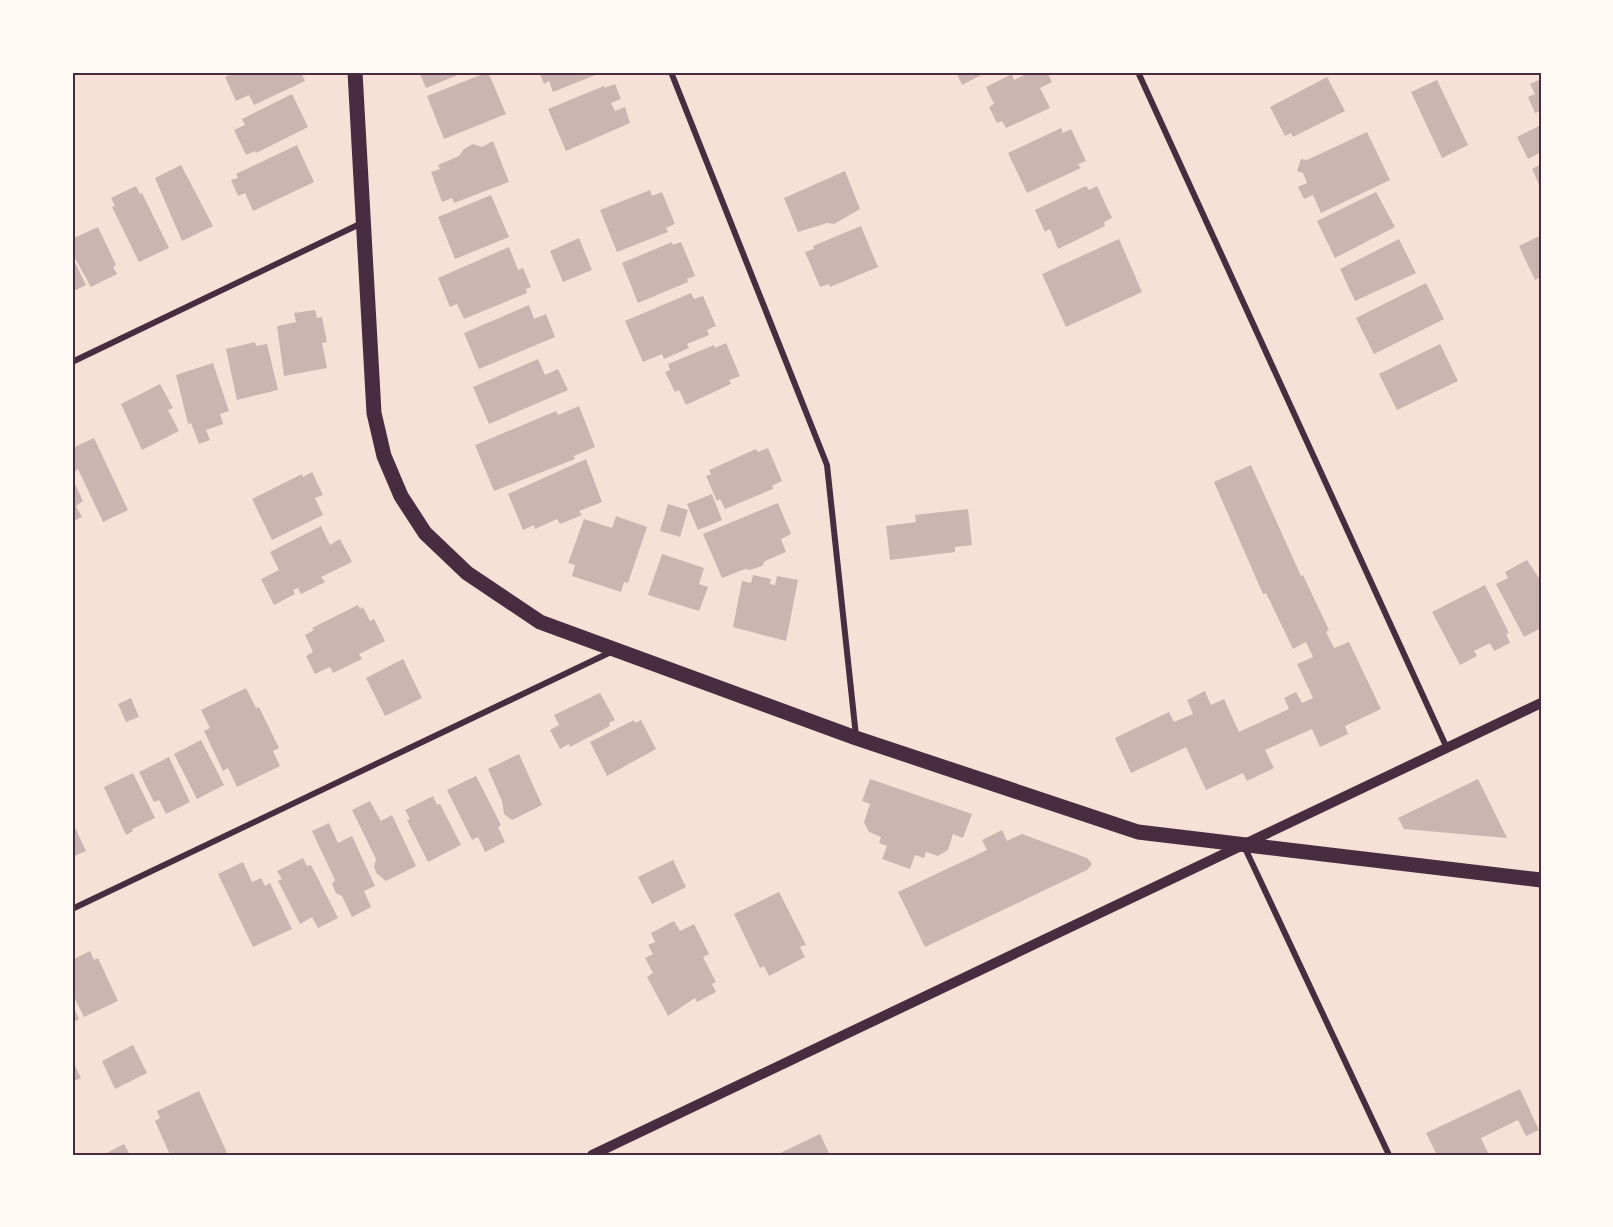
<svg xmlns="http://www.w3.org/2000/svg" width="1613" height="1227" font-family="'Asap Condensed',sans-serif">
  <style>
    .building { fill: #ccb4b1 }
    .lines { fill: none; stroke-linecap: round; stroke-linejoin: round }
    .minor { stroke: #4a2c40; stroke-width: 6 }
    .tertiary { stroke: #4a2c40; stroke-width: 10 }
    .primary { stroke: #4a2c40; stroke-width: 15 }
    .neatline { fill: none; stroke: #4a2c40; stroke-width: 2 }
  </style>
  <rect width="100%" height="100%" fill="#f7e1d7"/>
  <path class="building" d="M236,72H301L305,81L254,105L249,95L236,101L225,77Z
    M419,72H465L426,88Z
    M488,72L506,114L444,139L427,96Z
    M539,72H603L553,92L549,81L544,84Z
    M956,72H987L962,85Z
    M1030,72H1047L1052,82L1040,88L1050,108L1006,128L1002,121L997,123L989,107L994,104L986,87L1012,74L1014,80Z
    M1327,77L1345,111L1293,137L1291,133L1285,136L1270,107Z
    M1541,79V111L1535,113L1528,97L1535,94L1530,84Z
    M1437,80L1468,145L1442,158L1411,92Z
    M615,84L621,99L611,103L615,111L625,107L630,123L566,151L548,109L604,86L605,88Z
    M292,94L308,127L256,153L255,151L246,155L234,130L245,125L242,119Z
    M1541,125V152L1528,159L1517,137Z
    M1061,128L1063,133L1071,129L1086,161L1078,164L1081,168L1027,193L1008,153Z
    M1367,132L1390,180L1321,213L1313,195L1304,199L1298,187L1307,183L1303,173L1297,171L1301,159L1307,160Z
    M493,141L509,182L454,203L452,198L442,202L431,172L440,169L438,165L459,156L464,149L473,144L482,147Z
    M297,145L314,182L253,211L245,193L238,196L231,180L238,178L236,174Z
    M1541,164V189L1532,169Z
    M181,165L213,226L182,241L155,178Z
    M845,171L860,209L834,224L827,223L798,232L784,198Z
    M136,186L140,194L142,193L169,248L139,262L112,207L115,206L111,198Z
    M1086,186L1089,190L1097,186L1112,218L1104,222L1105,226L1058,249L1050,229L1045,232L1035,210Z
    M650,190L652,196L662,192L675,224L666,228L668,232L617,252L600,210Z
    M1376,192L1395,227L1335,258L1317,221Z
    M491,195L509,237L455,259L438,217Z
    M861,226L878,267L830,287L829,284L820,287L805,252L814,249L813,246Z
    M98,227L116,265L113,267L117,274L91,287L72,253V239Z
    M1541,235V277L1535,280L1519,246Z
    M579,238L592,270L563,282L550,251Z
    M1119,239L1142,292L1066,327L1042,274Z
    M1399,239L1416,273L1355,301L1340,269Z
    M672,242L673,245L681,242L695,276L687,279L688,282L638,303L622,263Z
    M509,247L518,270L523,268L531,287L526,289L527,293L464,319L457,304L450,307L438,278Z
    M72,256L86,285L72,292Z
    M1426,283L1444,319L1374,354L1356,318Z
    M691,293L694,299L703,296L716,326L707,330L709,335L687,344L689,348L664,359L662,354L643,362L625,321Z
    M529,305L534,319L546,314L555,337L479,369L464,333Z
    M315,310L317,318L322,317L327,342L322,343L327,368L284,376L277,326L296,322L294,313Z
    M255,342L256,346L267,344L278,390L237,400L226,349Z
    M726,343L740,376L729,380L731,384L686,405L679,390L675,392L665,372L670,370L668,364L714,345L715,348Z
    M1440,344L1458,381L1397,410L1379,374Z
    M538,359L545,375L558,369L568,390L489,424L473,387Z
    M213,363L229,411L220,414L223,424L206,430L210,440L199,444L191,423L188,424L176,375Z
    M160,384L173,408L168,410L179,431L142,450L121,404Z
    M579,406L595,447L574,456L575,459L494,491L475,445L556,411L558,415Z
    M94,438L128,510L103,522L78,469L74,472L72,468V448Z
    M768,448L782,481L772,486L773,489L725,509L720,499L717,501L706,476L711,474L709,470L756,449L758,452Z
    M586,459L602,502L579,511L582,515L560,524L557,519L535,529L534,525L523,530L508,494Z
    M1251,465L1301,576L1303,575L1329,630L1326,632L1334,648L1349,642L1381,709L1345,726L1348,734L1320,747L1312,729L1265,750L1274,768L1247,781L1243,773L1206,790L1186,747L1131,773L1115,738L1169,712L1174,722L1193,714L1187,700L1205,691L1211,705L1224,699L1239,732L1289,709L1284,698L1296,692L1302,703L1313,698L1297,664L1313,657L1306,642L1293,649L1266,593L1263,594L1214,482Z
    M312,472L323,495L315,498L323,515L272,540L252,499L302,474L303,477Z
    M72,478L83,501L76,506L82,517L72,522Z
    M712,494L722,520L698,530L687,504Z
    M778,503L791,534L781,539L786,552L765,561L762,566L750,570L745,569L722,578L703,534Z
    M668,504L688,510L680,537L660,531Z
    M968,509L972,545L955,547V552L890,560L886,526L916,522L915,515Z
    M616,516L647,527L628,583L624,582L621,592L572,576L575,565L568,563L584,519L612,528Z
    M321,526L330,545L340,539L352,562L321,577L325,582L301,594L298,588L293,590L295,594L274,605L261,579L279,570L270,552Z
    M662,554L704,568L699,584L708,587L699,611L648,595Z
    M1527,560L1541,581V628L1524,637L1496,584L1508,578L1505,572Z
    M753,575L771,579L770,584L775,585L777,576L798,580L786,641L733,627L742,581L751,583Z
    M1485,585L1509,633L1506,634L1510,643L1494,651L1490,643L1474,651L1477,656L1460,665L1432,612Z
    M358,605L360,609L363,607L370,621L374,619L385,641L359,654L362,659L333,673L330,667L315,674L306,656L313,652L305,635L314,630L312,628Z
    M403,659L422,698L385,716L366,678Z
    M246,688L256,708L259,707L279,748L273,751L280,766L237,787L228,768L223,771L204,731L210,728L201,710Z
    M600,693L615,720L609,723L610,726L570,747L569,744L560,749L550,730L559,725L554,715Z
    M131,698L139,717L126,722L118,704Z
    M634,720L635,723L641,720L656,749L607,776L590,742Z
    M201,740L224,785L197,799L174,754Z
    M519,754L542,805L512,820L504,814L502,801L488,769Z
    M169,757L190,802L166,814L159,800L154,802L139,772Z
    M133,773L155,818L132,829L133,831L126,835L104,787Z
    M476,776L501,825L498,827L505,842L485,852L478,837L472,840L447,790Z
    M870,779L972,814L963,838L953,834L948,850L938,856L926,852L924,858L915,855L910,869L882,859L887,846L879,843L881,837L869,832L864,822L870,804L862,801Z
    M1478,779L1507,838L1404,829L1398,818Z
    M433,796L437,805L440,804L461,845L428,862L407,820L410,819L405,810Z
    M370,801L381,821L392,815L416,866L386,881L377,874L374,867L376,859L352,810Z
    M72,821L86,851L72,857Z
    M329,823L338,843L352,836L375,886L364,891L371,907L352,917L342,896L336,893L332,884L335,880L312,831Z
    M1002,830L1007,841L1022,834L1087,858L1092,864L1087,870L925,947L898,892L987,850L982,840Z
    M303,858L307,866L311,865L338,918L318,928L312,917L300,924L278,881L282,879L277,871Z
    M673,860L686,887L652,904L638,877Z
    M243,862L252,882L261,878L265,886L270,883L292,929L253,947L218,874Z
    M779,892L806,945L800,947L805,957L769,976L764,966L760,968L734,914Z
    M674,921L680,931L694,924L709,954L703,957L716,982L712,984L716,992L697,1002L695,998L668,1016L647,977L653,973L645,958L653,954L648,945L655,942L651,933Z
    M90,951L94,960L98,958L118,1001L84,1017L72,993V960Z
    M72,1004L79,1019L72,1023Z
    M133,1045L147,1073L115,1089L102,1061Z
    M72,1060L81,1078L72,1082Z
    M1520,1089L1539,1130L1526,1136L1518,1120L1481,1138L1489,1155H1437L1426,1133Z
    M199,1091L228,1155H170L155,1121L160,1118L157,1111Z
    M820,1134L830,1155H776Z
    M124,1144L130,1155H103Z"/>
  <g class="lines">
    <path class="minor" d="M671,72L827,465L856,736
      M1138,72L1446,746
      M72,362L364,222
      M1244,846L1389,1155
      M72,909L613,651"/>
    <path class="tertiary" d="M592,1155L1541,703"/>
    <path class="primary" d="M355,72L374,413L384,456L401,496L425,533L467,573L540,622L856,738L1138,832L1541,880"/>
  </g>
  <rect width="1613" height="1227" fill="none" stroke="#fffaf5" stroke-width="147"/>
  <rect x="74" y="74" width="1466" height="1080" class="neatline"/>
</svg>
